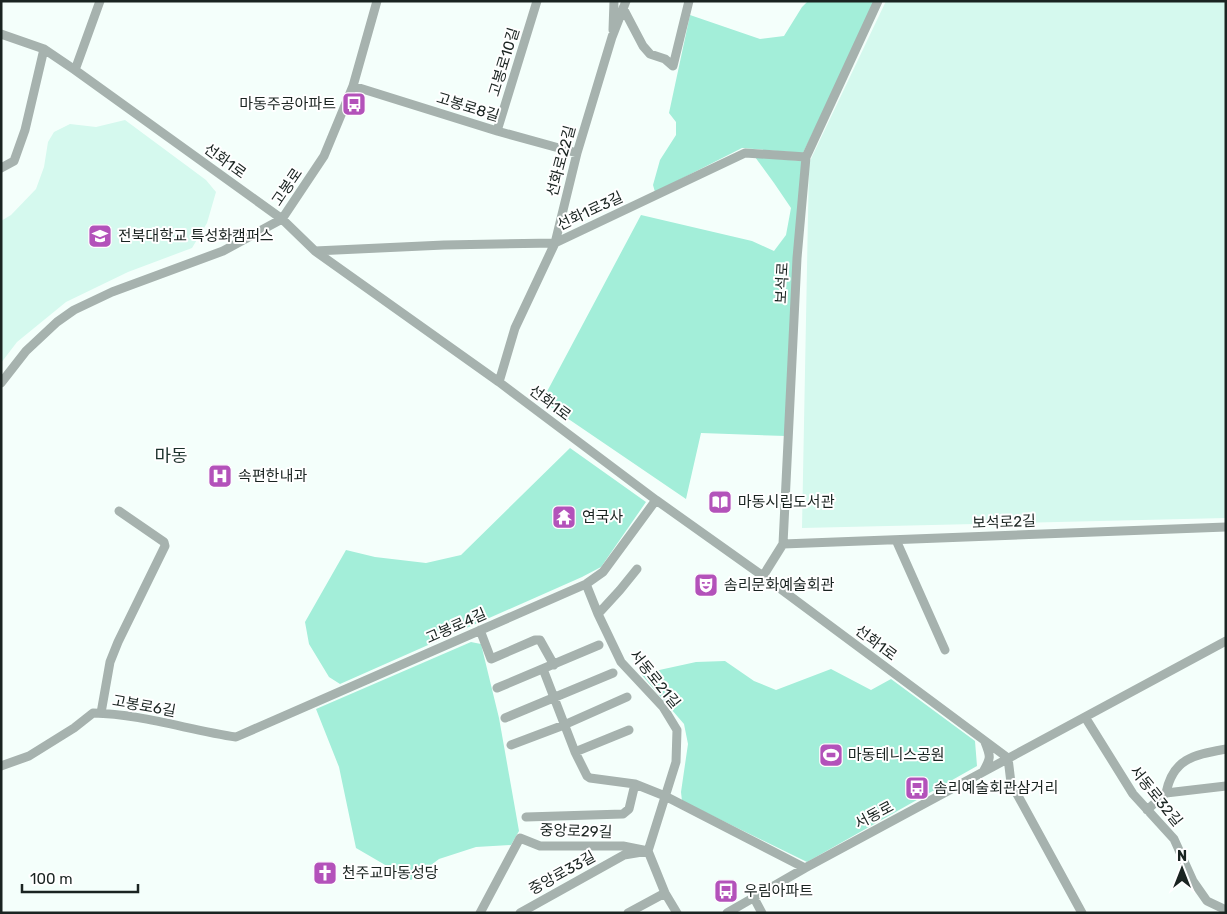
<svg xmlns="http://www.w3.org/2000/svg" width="1227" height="914" font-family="Rubik,'Noto Sans KR',sans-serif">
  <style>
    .built { fill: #d5f9ee }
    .green { fill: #a3eed9 }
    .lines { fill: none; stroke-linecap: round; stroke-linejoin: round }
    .minor { stroke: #a6b2ae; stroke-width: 9 }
    .labels { text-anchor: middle; stroke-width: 4; stroke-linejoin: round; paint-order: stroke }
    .street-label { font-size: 15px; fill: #1a2421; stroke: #fff }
    .poi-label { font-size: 15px; fill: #1a2421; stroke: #fff; text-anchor: start }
    .quarter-label { font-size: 18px; fill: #1c322c; stroke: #fff }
  </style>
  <rect width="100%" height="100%" fill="#f4fffb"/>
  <path class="built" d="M886,1H1226V518L802,528L809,163Z
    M125,120L206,180L216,192L207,223L192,248L128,272L66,302L17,342L1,363V221L11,215L36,189L44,167L48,142L54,132L70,124L96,127Z"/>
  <path class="green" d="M808,1H876L803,153L742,148L655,192L653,185L660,160L676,135V122L669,113L690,15L760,39L784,36L802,7Z
    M755,157L802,161L786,436L701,433L686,499L542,401L641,215L752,241L774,251L786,235L791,208L774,183Z
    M570,448L646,502L601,567L582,577L340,684L329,677L309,644L305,622L346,550L375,557L426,563L461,555Z
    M471,642L481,644L499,718L519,831L511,845L476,847L439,859L411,880L356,848L339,767L316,709Z
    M725,661L754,681L776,690L831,669L871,690L891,679L975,741L977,766L807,862L682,801L681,792L688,744L684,724L641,674L696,662Z"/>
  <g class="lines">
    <path class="minor" d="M623,8L643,46L650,54L665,59L673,66L689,1
      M613,30L614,1
      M1,34L44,49L75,70L282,219L315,251L499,382L656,500L763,576L1008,758
      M75,70L100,1
      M353,86L497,131L577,153
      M497,131L537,1
      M1,168L14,161L25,130L44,49
      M315,251L444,245L555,243L745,153L806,157
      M499,382L515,328L555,243L577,153L612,37L626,1
      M1,383L26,351L57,322L74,310L112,292L223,251L282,219L324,156L353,86L377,1
      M896,540L945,650
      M783,544L1226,527
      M763,576L783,544L797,258L806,157L878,1
      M598,614L620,590L637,569
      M480,630L491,659L535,640H540L554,665
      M543,669L575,752L587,776L590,778L635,784L665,796L805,868
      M497,688L599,645
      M101,713L110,662L118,642L165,546L164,542L119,511
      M1085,717L1133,794L1174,839L1193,881L1207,901L1226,910
      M505,718L613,673
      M511,745L564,725L627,697
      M575,752L629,730
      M1008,758L1011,783L1082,913
      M1,766L29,756L74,728L93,713C141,714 189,730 236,737L586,584L603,572L656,500
      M983,772C991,758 991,757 985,742
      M1166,793C1173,758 1194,755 1226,749
      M1147,810L1166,793L1226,786
      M526,817L623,814L629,809L635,784
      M754,898L762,913
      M480,913L520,838L540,846H623L648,851L665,893L677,913
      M520,913L624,855L648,851L676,762L677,730L663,707L621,662L598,614L586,584
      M628,913L665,893
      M727,913L805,868L1226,641"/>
  </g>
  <defs>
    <g id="bus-square" transform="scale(1.25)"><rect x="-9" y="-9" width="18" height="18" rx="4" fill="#b352ba" stroke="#fff"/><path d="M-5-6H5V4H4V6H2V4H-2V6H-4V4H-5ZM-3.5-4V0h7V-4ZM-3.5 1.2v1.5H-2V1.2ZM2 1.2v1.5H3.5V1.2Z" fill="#fff"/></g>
    <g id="university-square" transform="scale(1.25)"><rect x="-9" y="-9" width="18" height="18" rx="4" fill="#b352ba" stroke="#fff"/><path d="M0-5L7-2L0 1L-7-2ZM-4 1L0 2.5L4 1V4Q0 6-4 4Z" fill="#fff"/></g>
    <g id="hospital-square" transform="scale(1.25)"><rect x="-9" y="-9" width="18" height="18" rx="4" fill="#b352ba" stroke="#fff"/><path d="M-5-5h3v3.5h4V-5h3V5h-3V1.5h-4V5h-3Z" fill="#fff"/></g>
    <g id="library-square" transform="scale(1.25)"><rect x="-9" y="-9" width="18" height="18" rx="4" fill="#b352ba" stroke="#fff"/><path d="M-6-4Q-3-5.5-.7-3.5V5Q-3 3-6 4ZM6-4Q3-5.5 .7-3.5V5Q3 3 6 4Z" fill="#fff"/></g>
    <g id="temple-square" transform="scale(1.25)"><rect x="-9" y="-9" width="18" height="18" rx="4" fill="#b352ba" stroke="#fff"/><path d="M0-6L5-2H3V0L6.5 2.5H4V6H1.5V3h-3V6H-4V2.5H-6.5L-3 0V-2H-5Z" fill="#fff"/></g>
    <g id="theatre-square" transform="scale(1.25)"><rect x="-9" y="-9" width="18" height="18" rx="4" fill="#b352ba" stroke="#fff"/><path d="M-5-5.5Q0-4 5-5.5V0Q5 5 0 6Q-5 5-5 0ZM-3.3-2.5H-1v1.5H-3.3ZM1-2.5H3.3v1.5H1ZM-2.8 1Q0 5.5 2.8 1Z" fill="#fff"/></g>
    <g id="stadium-square" transform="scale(1.25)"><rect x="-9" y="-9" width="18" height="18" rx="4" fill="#b352ba" stroke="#fff"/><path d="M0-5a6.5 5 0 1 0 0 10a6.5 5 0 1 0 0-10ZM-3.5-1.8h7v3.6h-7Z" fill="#fff"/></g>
    <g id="church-square" transform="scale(1.25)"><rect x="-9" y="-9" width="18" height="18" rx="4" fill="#b352ba" stroke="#fff"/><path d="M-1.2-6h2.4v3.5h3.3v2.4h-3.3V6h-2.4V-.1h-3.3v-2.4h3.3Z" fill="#fff"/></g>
  </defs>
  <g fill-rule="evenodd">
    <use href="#bus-square" x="354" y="104"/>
    <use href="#university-square" x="100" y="236"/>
    <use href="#hospital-square" x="220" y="476"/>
    <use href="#library-square" x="720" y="502"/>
    <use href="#temple-square" x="564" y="517"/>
    <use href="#theatre-square" x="706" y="585"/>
    <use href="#stadium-square" x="831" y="755"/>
    <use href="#bus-square" x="917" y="788"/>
    <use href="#church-square" x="325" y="873"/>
    <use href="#bus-square" x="726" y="891"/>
  </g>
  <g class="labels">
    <g class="street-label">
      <text transform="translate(504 62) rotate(-73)" y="5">고봉로10길</text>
      <text transform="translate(468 107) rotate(17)" y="5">고봉로8길</text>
      <text transform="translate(225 161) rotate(36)" y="5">선화1로</text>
      <text transform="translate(561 161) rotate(-75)" y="5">선화로22길</text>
      <text transform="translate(287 187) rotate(-56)" y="5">고봉로</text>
      <text transform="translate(590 211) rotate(-25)" y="5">선화1로3길</text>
      <text transform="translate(782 283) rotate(-87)" y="5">보석로</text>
      <text transform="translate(550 403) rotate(37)" y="5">선화1로</text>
      <text transform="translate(1004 522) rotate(-2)" y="5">보석로2길</text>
      <text transform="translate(456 626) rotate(-24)" y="5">고봉로4길</text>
      <text transform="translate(876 643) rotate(37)" y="5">선화1로</text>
      <text transform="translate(655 679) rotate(51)" y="5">서동로21길</text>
      <text transform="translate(144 706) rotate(10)" y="5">고봉로6길</text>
      <text transform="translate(1156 796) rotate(51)" y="5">서동로32길</text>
      <text transform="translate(874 815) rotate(-28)" y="5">서동로</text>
      <text transform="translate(576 831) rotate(2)" y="5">중앙로29길</text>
      <text transform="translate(562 873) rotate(-29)" y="5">중앙로33길</text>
    </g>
    <g class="poi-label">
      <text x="336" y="109" text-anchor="end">마동주공아파트</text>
      <text x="118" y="241">전북대학교 특성화캠퍼스</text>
      <text x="238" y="481">속편한내과</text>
      <text x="738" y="507">마동시립도서관</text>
      <text x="582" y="522">연국사</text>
      <text x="724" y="590">솜리문화예술회관</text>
      <text x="848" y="760">마동테니스공원</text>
      <text x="934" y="793">솜리예술회관삼거리</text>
      <text x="342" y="878">천주교마동성당</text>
      <text x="744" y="896">우림아파트</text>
    </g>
    <g class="quarter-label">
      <text x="171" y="462">마동</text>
    </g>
  </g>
  <rect width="1227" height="914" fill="none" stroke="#1a2421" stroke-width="5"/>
  <g transform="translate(1182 869)" stroke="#ffffff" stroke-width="4" paint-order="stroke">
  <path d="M0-4L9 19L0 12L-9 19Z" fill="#1a2421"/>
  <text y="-8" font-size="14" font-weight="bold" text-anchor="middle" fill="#1a2421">N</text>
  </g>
  <path d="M22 884v8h116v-8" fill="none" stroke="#1a2421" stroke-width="2.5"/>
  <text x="30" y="884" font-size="15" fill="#1a2421" stroke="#ffffff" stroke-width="4" paint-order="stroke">100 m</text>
</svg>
